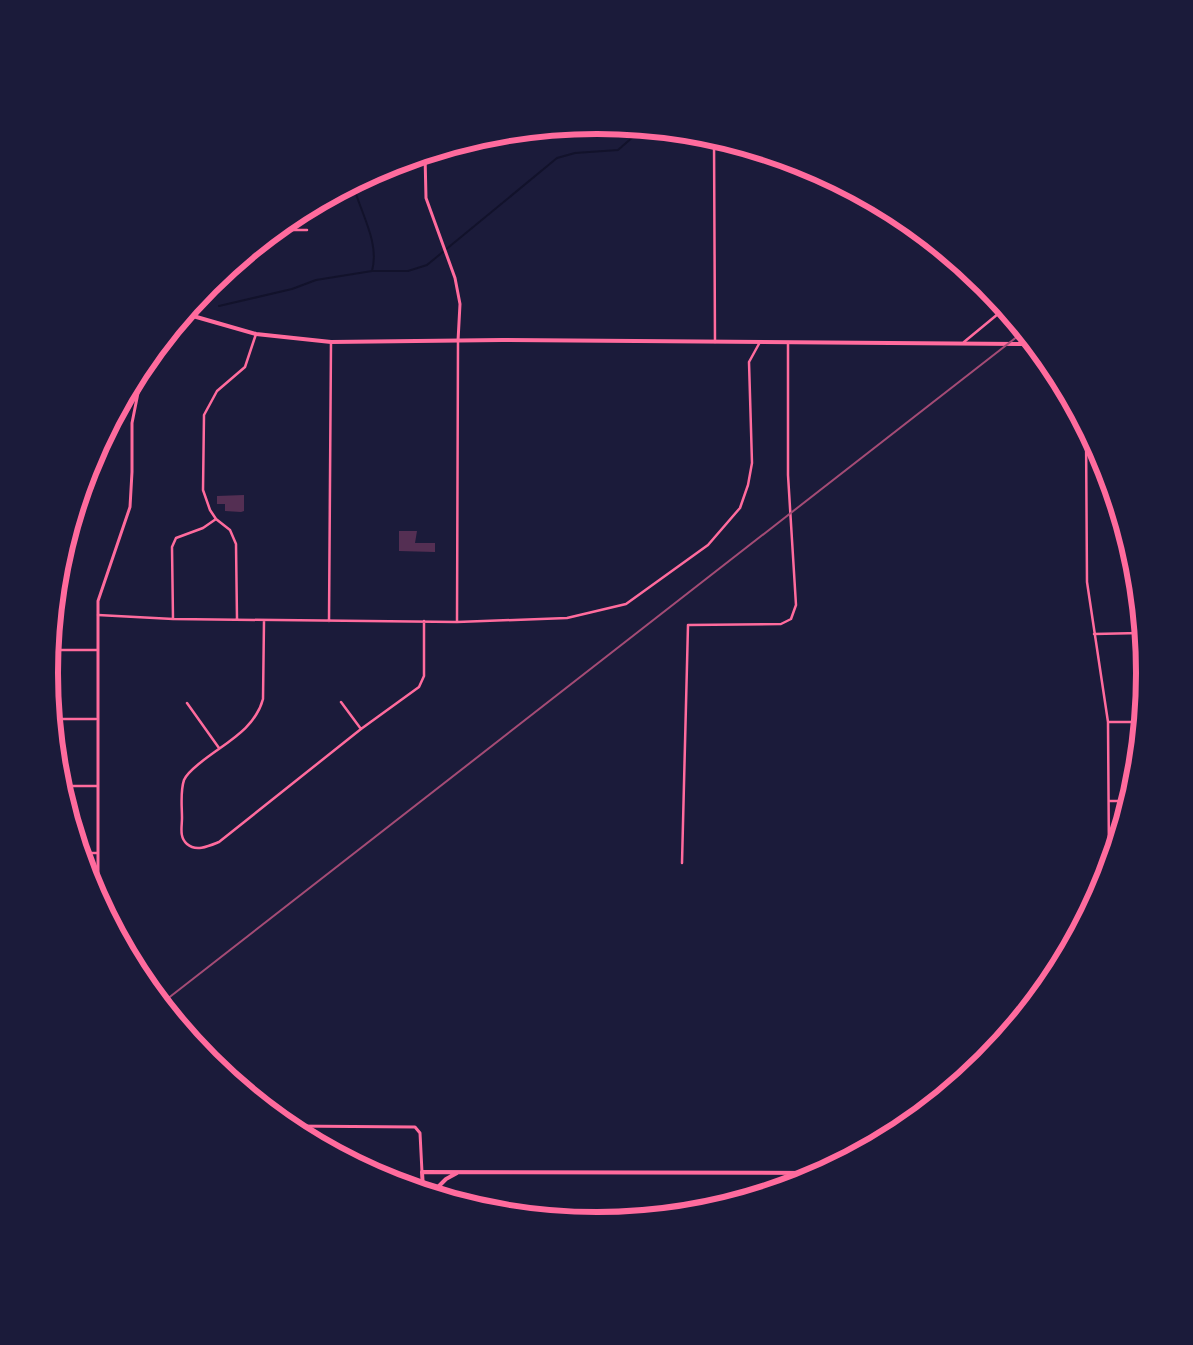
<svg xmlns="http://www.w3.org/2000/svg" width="1193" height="1345" font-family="'Noto Sans',sans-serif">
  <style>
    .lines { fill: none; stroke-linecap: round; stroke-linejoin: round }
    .stream { stroke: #12122b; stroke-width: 2 }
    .building { fill: #542f53 }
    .minor { stroke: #ff6b9d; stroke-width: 2.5 }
    .tertiary { stroke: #ff6b9d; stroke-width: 3 }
    .secondary { stroke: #ff6b9d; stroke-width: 4 }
    .rail { stroke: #a44b75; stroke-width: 2 }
    .rim { fill: none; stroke: #ff6b9d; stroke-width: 6 }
  </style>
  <rect width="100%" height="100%" fill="#1b1b3a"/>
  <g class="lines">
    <path class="stream" d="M372,271H408L427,265L557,158L575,153L618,150L642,129
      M219,306L292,289L316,280L372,271C380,242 360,212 353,184"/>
  </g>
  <path class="building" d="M244,495V511L241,512L225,511V504H217V496Z
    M399,531H417L415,543H435V552L399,551Z"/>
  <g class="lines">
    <path class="minor" d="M714,139L715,342
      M276,230H307
      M964,342L1004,309
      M1086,432L1087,582L1108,722L1109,860
      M98,615L173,619L457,622L567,618L626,604L708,545L740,508L748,485L752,463L749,362L760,342
      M173,619L172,547L176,538L203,528L216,519
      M237,619L236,544L230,530L216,519L210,510L203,490L204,415L217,391L245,367L256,334
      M264,621L263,699C255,730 223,744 200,763C194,768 187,773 184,780C180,792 182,806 182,818C182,827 179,837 187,844C196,852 209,846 219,842L361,729L419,687L424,676V621
      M329,621L331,342
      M457,622L458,341
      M1094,634L1140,633
      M51,650H97
      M341,702L361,729
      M187,703L219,748
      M53,719H96
      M1108,722H1139
      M61,786H97
      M1109,801H1127
      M82,853H97
      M682,863L688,625L781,624L791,619L796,605L788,475V344"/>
    <path class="tertiary" d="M425,155L426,198L455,278L460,304L458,341
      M98,896V601L130,507L132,472V423L138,393L155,359L189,315
      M290,1126L415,1127L420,1133L422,1172"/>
    <path class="secondary" d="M186,314L256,334L331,342L502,340L1032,344
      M423,1189L422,1172L816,1173
      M433,1192L446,1179L457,1173"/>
    <path class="rail" d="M162,1003L1023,332"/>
  </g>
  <path d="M0 0H1193V1345H0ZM58 673a539 539 0 1 1 1078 0a539 539 0 1 1-1078 0Z" fill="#1b1b3a" fill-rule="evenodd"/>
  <path class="rim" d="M58 673a539 539 0 1 1 1078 0a539 539 0 1 1-1078 0Z"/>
</svg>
